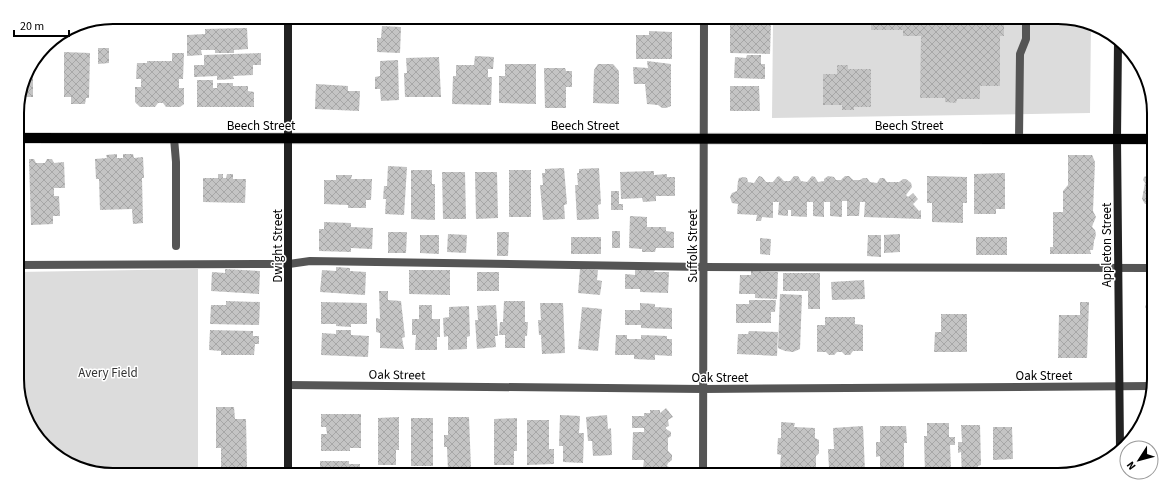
<svg xmlns="http://www.w3.org/2000/svg" width="1171" height="492" font-family="'Source Sans 3',sans-serif">
  <style>
    .park { fill: #dcdcdc }
    .building { fill: url(#building-cross-hatch) }
    .lines { fill: none; stroke-linecap: round; stroke-linejoin: round }
    .primary-casing { stroke: #dbdbdb; stroke-width: 12 }
    .lane { stroke: #555; stroke-width: 8 }
    .street { stroke: #555; stroke-width: 8 }
    .secondary { stroke: #222; stroke-width: 8 }
    .primary { stroke: #000; stroke-width: 10 }
    .labels { text-anchor: middle; stroke-width: 3; stroke-linejoin: round; paint-order: stroke }
    .street-label { font-size: 13px; fill: #000; stroke: #fff }
    .park-label { font-size: 13px; fill: #333; stroke: #fff }
    .rim { fill: none; stroke: #000; stroke-width: 2 }
  </style>
  <defs>
    <pattern id="building-cross-hatch" width="8" height="8" patternUnits="userSpaceOnUse"><rect width="8" height="8" fill="#c4c4c4"/><path d="M0 0l8 8M0 8l8-8" fill="none" stroke="#a7a7a7"/></pattern>
  </defs>
  <rect width="100%" height="100%" fill="#fff"/>
  <path class="park" d="M730,17H1058L1091,23L1090,113L772,118L773,24L730,22Z
    M198,269V475H113L76,468L37,438L18,392V272Z"/>
  <path class="building" d="M818,17H1020V25H1004V36H1000V86H980V99H957L956,103L945,102V98H920L921,36H903V30H871V19H818Z
    M730,22H771L770,54L730,53Z
    M382,26L401,27L400,53L377,52V38H381Z
    M247,28L248,49L234,50V53H215V50H201L202,55L187,56V35L205,34V29Z
    M649,31L672,32V59H636V35H649Z
    M98,48H109V63L98,64Z
    M64,52L90,53L89,98H86L85,104H71V97H64Z
    M172,53H184L183,79H179V88H184V104L180,107H166L163,103H158L155,107H140L135,102V87H141V79H136L137,63H147V61H172Z
    M261,53V65H253V75L233,76L234,79L217,80V76L194,77V65H204V55Z
    M747,55H761V64H765V79L734,78L735,57L746,58Z
    M475,56L494,57L493,69H488V77H492L491,105L452,104L453,76H456V65H474Z
    M439,57L441,97H405L404,73H407L406,58Z
    M398,60L399,100L381,101L380,89H375V77L380,76V61Z
    M647,61L671,64V106L666,108H662L658,105L647,104L645,84H634L633,67L648,68Z
    M505,64H536V104L499,103V76H505Z
    M598,64H613L619,71V104L593,103L594,70Z
    M837,65H848V69H871V107H854V110H842V105H823V74H837Z
    M544,68H565L566,71H572V87H566V108H545Z
    M26,72H33V97H20Z
    M197,80H213V88H217V83H233V86H248V91L254,92V107H197Z
    M316,84L348,86V91H360L359,111L315,109Z
    M730,86H759L760,111H730Z
    M117,154V158H123V154H133L134,158L143,157L144,178H142L143,223L133,224L132,209L100,210L99,179H96L95,159L107,158L106,155Z
    M1068,155H1092L1095,162L1093,211L1096,217L1093,224L1092,227L1095,230L1096,235L1094,241L1093,250H1090L1091,254H1050V247H1053V212H1063V191L1068,185Z
    M29,159H34L36,163H45L47,159H52L54,163L64,162L65,188H54V196H59L60,216H53V224L31,225Z
    M23,161V199H17V162Z
    M388,166L407,167L404,215L385,214L386,199H383L384,186H387Z
    M564,168L567,204L564,205L565,219L543,220L540,185H543L542,173H545V169Z
    M599,168L601,204L598,205L599,219L577,220L575,185H578L577,173H579V169Z
    M411,170H432V184H435V220L411,219Z
    M509,170H531V217H509Z
    M654,171V175L667,174V177H675V196H656V201L643,202L642,198L621,199L620,172Z
    M442,172H465L466,219H443Z
    M475,172H497L498,218L476,219Z
    M1005,173V209H996V214H974V174Z
    M218,174H223V178H226L227,174H233V179H246L245,203L203,202V178H218Z
    M336,175H352L351,179H372L371,200H366V208H348V205L324,204V180H336Z
    M1148,175H1153V204H1145L1142,199L1145,183L1143,180L1144,177Z
    M759,176L762,177L766,182H773L777,177L779,176L784,181H790L794,176H798L801,181L807,182L812,176L815,177L818,182L824,181V179L828,176L834,177L836,180H841L845,176H849L853,180H860L863,178H867L870,182L877,183L880,178H884L887,182H899L903,179H906L911,183L912,187L906,195L908,197L913,193L918,199L913,204L919,211L921,210V219L864,217L865,202H860L859,216H847V201H842V217L830,216V202H824V217L813,216V202H807V217L791,216V210H788V216L778,215L779,202H773V218L762,217L761,221H756L757,215L737,214L738,204L732,203L730,197L732,193L737,191L738,181L739,178L744,177L747,178L748,182L754,183Z
    M927,176L967,177V203H963V223L932,222V203H927Z
    M611,191H619V204H623V210H611Z
    M630,216L647,217V227H666V231L674,232V248H656L655,252H642V249L629,248Z
    M324,222L351,223V227L373,228L372,249L351,248V252L319,251V229H324Z
    M1148,222H1154V252H1148V245L1146,239L1147,233Z
    M612,231H620V248H612Z
    M388,232H407L406,253H388Z
    M497,232H509L508,256H497Z
    M448,234L467,235L466,253L447,252Z
    M900,234V252L884,253V235Z
    M420,235H439V254L420,253Z
    M868,235H881V257L867,256Z
    M571,237H601V254H571Z
    M976,237H1007V255H976Z
    M760,238L771,239L770,255L760,254Z
    M336,267L350,268V271L366,272L365,295L320,292L322,270L336,271Z
    M635,268L655,269L654,272H669L668,293L640,292V289H625V274L635,275Z
    M225,269L260,271L259,294L211,291L212,272L225,273Z
    M580,269L598,270L597,280L602,281L600,295L578,293Z
    M409,270H450V295L409,294Z
    M751,271L778,272L777,299L755,298V294H739L740,275H751Z
    M477,272H499V291H477Z
    M783,273H820V309H808V291H783Z
    M1149,273H1154V367H1149V311L1147,310L1145,307L1146,305L1148,303L1149,295L1146,290L1148,286Z
    M864,280L865,299L832,300L831,282Z
    M379,291H388V300L401,301L405,337L402,338L404,349L380,348V333L376,332V318L380,319Z
    M780,294L802,295L800,349L793,352L785,351L778,348Z
    M749,300H776L775,312H771V323H736V304H749Z
    M226,301L260,302L259,325L210,324L211,305H226Z
    M504,301H525V322H528L527,336H525V348H505V335H499L500,322H503Z
    M321,302L367,303V324H351V327L336,326V324H321Z
    M1080,302H1089L1087,358H1058L1059,315H1080Z
    M540,303H563L565,353L542,354L541,335H539L538,320H541Z
    M640,303L655,304V307L672,308V329L641,328V325H625V310H640Z
    M419,305H432V319H440V337H437V350H415L416,335H412V319H419Z
    M496,305L498,336H495L496,347L477,349L475,320H478L477,306Z
    M469,306L470,336L467,337V349L448,350V336L444,337L443,318L449,317V307Z
    M582,307L602,309L598,351L578,349Z
    M941,314H967V352H934L935,332H941Z
    M825,317H855V324L863,325V351H853L850,355H845L842,352H837L834,355H829L826,352H817V325H825Z
    M210,330L253,331V336H259V344H255L254,355H221V351L209,350Z
    M336,330H351V335L369,336L368,357L321,355L322,333L336,334Z
    M749,331L778,332L777,356L737,354L738,334H748Z
    M616,335H627V339H641V335L667,336V339H672V356L655,355V360L634,359V355H615Z
    M216,407H234L235,419H246L247,469H221V448H216Z
    M666,408L673,417L668,420L669,426L666,427V429L671,432V436L668,438V451L672,455V460L668,463L667,466L671,468L670,472L667,475H633V467L643,468L644,460H632L633,432H644V428H632V416H644V413H650V410H660V413Z
    M321,414H361V448H350V451H321V434H327L326,427H321Z
    M560,415L580,416L579,433H584L583,463L563,462V446H559Z
    M607,415L608,429L611,428L612,455L593,456L592,441H588L586,417Z
    M399,417V450H396V465H378V418Z
    M448,417H469L471,469L448,470L447,447H444V435H448Z
    M411,418H433V466H411Z
    M517,418V451H514V465H494V419Z
    M527,420H549V449H554V464L527,465Z
    M781,422L795,423L794,427L815,428V438L819,440V453L816,456V468L780,467L781,455L777,454L778,438H781Z
    M927,423H949V437H955V445H950L951,470L935,471V475H925L924,436H927Z
    M961,425H980L981,465L978,466V470H981V475H962L961,452L958,453V442H962Z
    M863,426L865,472L838,473L837,468H829L828,449H834L833,428Z
    M880,426H906L907,443H904V468H901V473H880V456L876,457V442H880Z
    M993,427H1012L1013,459L993,460Z
    M320,461H349V464H360V475L320,474Z"/>
  <g class="lines">
    <g class="primary-casing">
      <path id="primary" d="M17,138L1153,139"/>
    </g>
    <path class="lane" d="M106,18H704
      M174,138L176,162V246
      M1019,138L1020,54L1026,39V17
      M18,265L266,264H289L310,261L704,267L1154,268"/>
    <path class="street" d="M288,385L703,389L1153,386
      M703,475L704,17"/>
    <path class="secondary" d="M1118,42L1117,138L1120,449
      M288,475V17"/>
    <use href="#primary" class="primary"/>
  </g>
  <g class="labels">
    <g class="street-label">
      <text x="261" y="130">Beech Street</text>
      <text x="585" y="130">Beech Street</text>
      <text x="909" y="130">Beech Street</text>
      <text transform="translate(1106 245) rotate(-90)" y="5">Appleton Street</text>
      <text transform="translate(277 246) rotate(-90)" y="5">Dwight Street</text>
      <text transform="translate(692 246) rotate(-90)" y="5">Suffolk Street</text>
      <text transform="translate(397 374) rotate(1)" y="5">Oak Street</text>
      <text x="1044" y="380">Oak Street</text>
      <text x="720" y="382">Oak Street</text>
    </g>
    <g class="park-label">
      <text x="108" y="377">Avery Field</text>
    </g>
  </g>
  <path d="M0 0H1171V492H0ZM113 24H1058A89 89 0 0 1 1147 113V379A89 89 0 0 1 1058 468H113A89 89 0 0 1 24 379V113A89 89 0 0 1 113 24Z" fill="#fff" fill-rule="evenodd"/>
  <path class="rim" d="M113 24H1058A89 89 0 0 1 1147 113V379A89 89 0 0 1 1058 468H113A89 89 0 0 1 24 379V113A89 89 0 0 1 113 24Z"/>
  <g transform="translate(1139 460) rotate(234)"><circle r="19" fill="#ffffff" stroke="#999999"/>
  <path d="M0-3L7 15L0 10L-7 15Z" fill="#000000"/>
  <text y="-6" font-size="11" font-weight="bold" text-anchor="middle" fill="#000000">N</text>
  </g>
  <path d="M14 30v6h55v-6" fill="none" stroke="#000000" stroke-width="2"/>
  <text x="20" y="30" font-size="12" fill="#000000" stroke="#ffffff" stroke-width="3" paint-order="stroke">20 m</text>
</svg>
